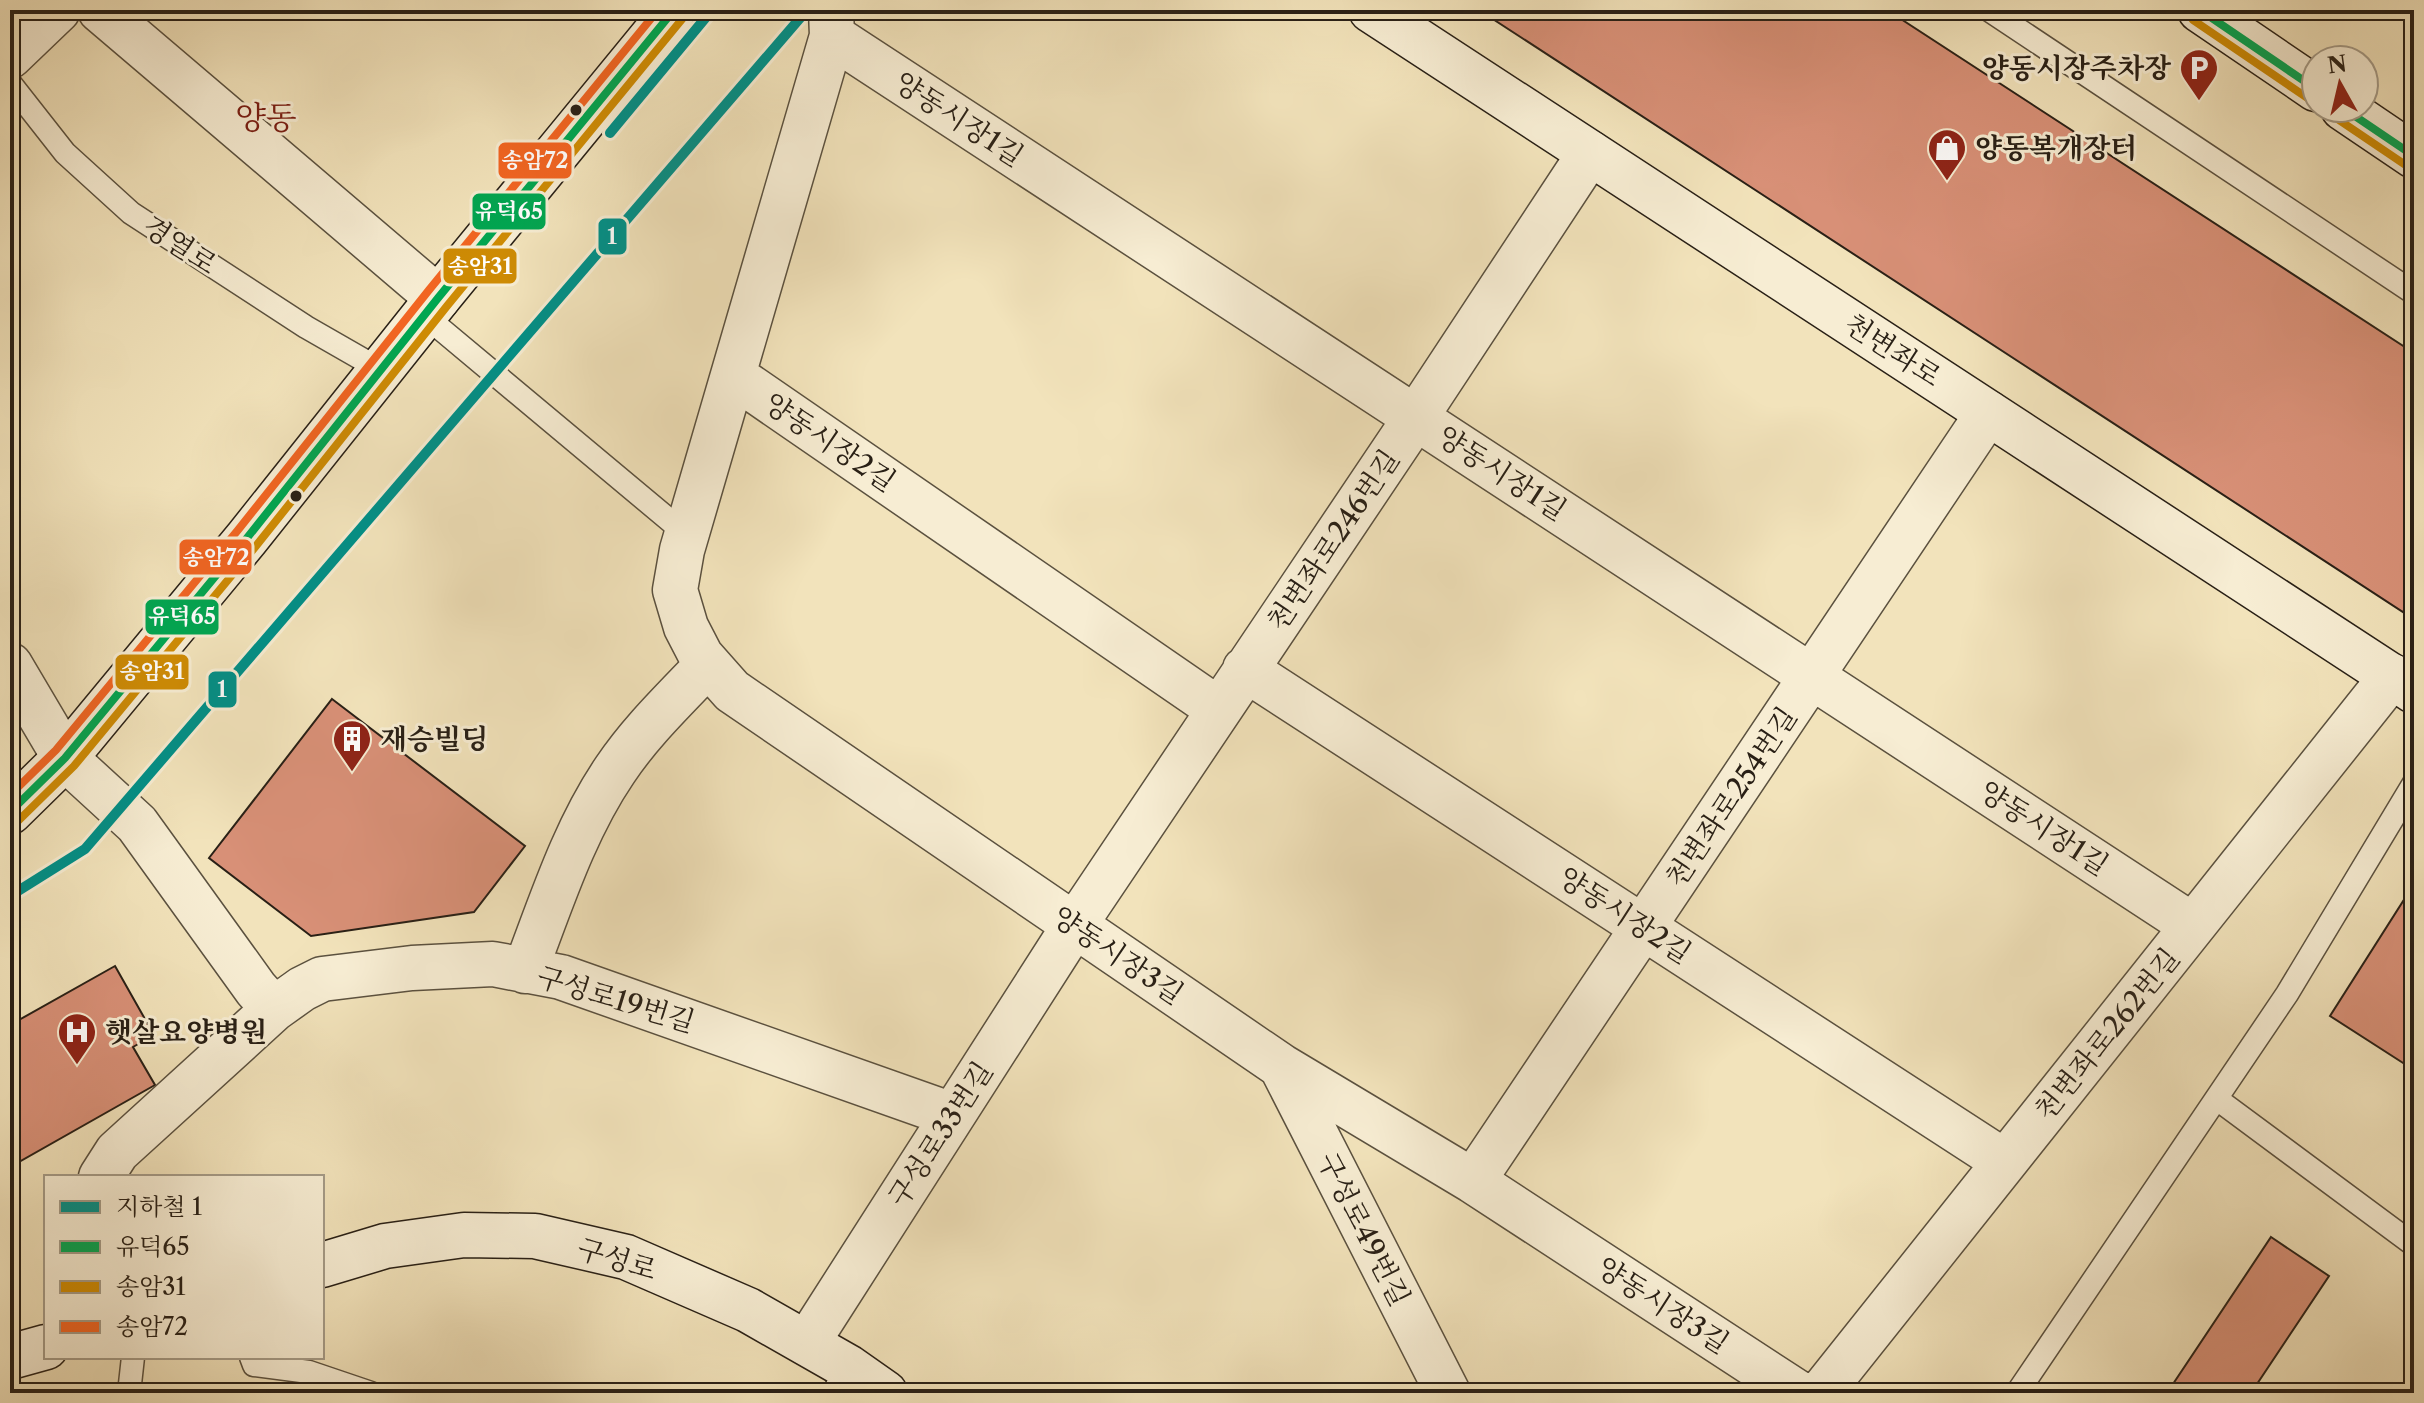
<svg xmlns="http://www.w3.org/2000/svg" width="2424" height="1403" font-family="'Libre Caslon Text','Noto Serif KR',serif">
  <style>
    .building { fill: #d89077; stroke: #292016; stroke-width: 2 }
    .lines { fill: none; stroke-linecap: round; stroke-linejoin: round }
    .lane-casing { stroke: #5b513f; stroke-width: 25 }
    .street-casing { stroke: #5b513f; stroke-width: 47 }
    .secondary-casing { stroke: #292016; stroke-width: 47 }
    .lane { stroke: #f7edd3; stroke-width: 22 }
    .street { stroke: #f7edd3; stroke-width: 44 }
    .secondary { stroke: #f7edd3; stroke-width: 44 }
    .bus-1-casing { stroke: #f7edd3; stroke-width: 14 }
    .bus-2-casing { stroke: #f7edd3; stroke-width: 14 }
    .bus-3-casing { stroke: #f7edd3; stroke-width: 14 }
    .bus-1 { stroke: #00a651; stroke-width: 8 }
    .bus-2 { stroke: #ce8b04; stroke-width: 8 }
    .bus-3 { stroke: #f26522; stroke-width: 8 }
    .metro-1-casing { stroke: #f7edd3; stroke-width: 16 }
    .metro-1 { stroke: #009088; stroke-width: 10 }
    .bus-dot { fill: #292016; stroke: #f7edd3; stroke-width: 3 }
    .labels { text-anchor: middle; stroke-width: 6; stroke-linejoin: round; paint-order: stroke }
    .poi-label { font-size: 28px; font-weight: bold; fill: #292016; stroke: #f7edd3; text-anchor: start }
    .street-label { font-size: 28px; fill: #292016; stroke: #f7edd3 }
    .quarter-label { font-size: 32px; fill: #7a1f14; stroke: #f7edd3 }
    .line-badge { stroke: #f7edd3; stroke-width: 3 }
    .badge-label { font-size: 22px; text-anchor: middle; font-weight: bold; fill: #fff }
  </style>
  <rect width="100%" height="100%" fill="#f2e3bb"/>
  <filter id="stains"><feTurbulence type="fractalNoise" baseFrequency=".0025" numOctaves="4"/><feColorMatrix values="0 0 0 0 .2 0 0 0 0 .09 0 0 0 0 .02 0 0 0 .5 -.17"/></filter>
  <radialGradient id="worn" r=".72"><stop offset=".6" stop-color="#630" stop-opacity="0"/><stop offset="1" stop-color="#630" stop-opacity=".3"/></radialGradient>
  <path class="building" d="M1479,10H1887L2414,353V595L2403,612Z
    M332,699L525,846L474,912L311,936L209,858Z
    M2414,884V1070L2330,1016Z
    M115,966L154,1035L133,1047L155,1085L10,1167V1025Z
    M2271,1237L2329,1276L2251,1393H2167Z"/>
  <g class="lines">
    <g class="lane-casing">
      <path id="lane" d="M1989,10L2414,293
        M10,83L65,153L131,213L306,327L381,370
        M424,315L686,534
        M2217,1099L2414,1245
        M251,1357L254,1365L309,1372L371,1393
        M129,1393L133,1357
        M833,1393L848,1367
        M2017,1393L2287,994L2414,783
        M2412,1393L2414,1389"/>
    </g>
    <g class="street-casing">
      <path id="street" d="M100,10L438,298
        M831,10L832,36L682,550L675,590L686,627L701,656L732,691L1281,1066L1473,1181L1798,1393
        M832,36L2193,926
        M10,56L58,10
        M734,376L1218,709
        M10,665L65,758L137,824L256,989L274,1009
        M1245,669L2005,1162
        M525,971C551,903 574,830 615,770C641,731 676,698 708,664
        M1281,1066L1448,1393
        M101,1177L117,1152L274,1009L302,989L322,979L412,968L493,964L561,977L952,1115
        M1473,1181L1988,413
        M807,1343L1074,926L1416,417L1590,153
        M1821,1393L2392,676"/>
    </g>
    <g class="secondary-casing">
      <path id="secondary" d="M1371,10L2414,691
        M2200,10L2316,89
        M2343,108L2414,156
        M10,812L65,758L247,538L438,298L674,10
        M322,1265L385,1246L464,1235L535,1236L626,1257L748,1310L848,1367L885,1393
        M10,1357L46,1347"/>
    </g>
    <use href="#lane" class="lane"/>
    <use href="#street" class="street"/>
    <use href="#secondary" class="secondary"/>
    <g class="bus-1-casing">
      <path id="bus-1" d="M2200,10L2316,89
        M2343,108L2414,156
        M10,812L65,758L247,538L438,298L674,10"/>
    </g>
    <g class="bus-2-casing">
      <path id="bus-2" d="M2193,20L2309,99
        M2336,118L2407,166
        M18,821L74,766L256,546L447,306L683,18"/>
    </g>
    <g class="bus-3-casing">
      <path id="bus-3" d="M10,795L56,750L238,530L429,290L658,10"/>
    </g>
    <use href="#bus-1" class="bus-1"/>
    <use href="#bus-2" class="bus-2"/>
    <use href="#bus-3" class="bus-3"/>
    <g class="metro-1-casing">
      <path id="metro-1" d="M610,133L712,10
        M10,896L85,849L807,10"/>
    </g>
    <use href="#metro-1" class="metro-1"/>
  </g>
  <defs>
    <g id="parking-pin" transform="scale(2)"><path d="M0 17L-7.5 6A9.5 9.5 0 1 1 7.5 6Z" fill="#8f2418" stroke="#f7edd3"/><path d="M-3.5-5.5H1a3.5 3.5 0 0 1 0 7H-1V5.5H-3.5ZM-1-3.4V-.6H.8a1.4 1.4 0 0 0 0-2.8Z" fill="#fff"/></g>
    <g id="shop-pin" transform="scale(2)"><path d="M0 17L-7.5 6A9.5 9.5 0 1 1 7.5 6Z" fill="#8f2418" stroke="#f7edd3"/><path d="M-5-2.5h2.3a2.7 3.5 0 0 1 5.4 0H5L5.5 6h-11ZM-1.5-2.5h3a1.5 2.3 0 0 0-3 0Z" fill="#fff"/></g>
    <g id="building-pin" transform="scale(2)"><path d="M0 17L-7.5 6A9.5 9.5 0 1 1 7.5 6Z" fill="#8f2418" stroke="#f7edd3"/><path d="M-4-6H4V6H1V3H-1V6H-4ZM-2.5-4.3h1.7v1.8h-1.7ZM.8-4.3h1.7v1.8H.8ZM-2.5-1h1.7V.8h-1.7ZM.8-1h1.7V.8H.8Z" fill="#fff"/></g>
    <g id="hospital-pin" transform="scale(2)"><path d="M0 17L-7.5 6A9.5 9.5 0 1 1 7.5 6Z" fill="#8f2418" stroke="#f7edd3"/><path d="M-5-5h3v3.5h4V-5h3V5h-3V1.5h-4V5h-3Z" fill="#fff"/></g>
  </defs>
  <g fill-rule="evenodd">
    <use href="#parking-pin" x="2199" y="68"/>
    <use href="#shop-pin" x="1947" y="148"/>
    <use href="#building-pin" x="352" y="739"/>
    <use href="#hospital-pin" x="77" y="1032"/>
  </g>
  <g class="bus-dot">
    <circle cx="576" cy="110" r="7"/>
    <circle cx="296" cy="496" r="7"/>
  </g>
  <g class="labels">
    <g class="poi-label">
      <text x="2171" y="78" text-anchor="end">양동시장주차장</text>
      <text x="1975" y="158">양동복개장터</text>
      <text x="380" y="749">재승빌딩</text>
      <text x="105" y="1042">햇살요양병원</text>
    </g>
    <g class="street-label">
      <text transform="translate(959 119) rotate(33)" y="10">양동시장1길</text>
      <text transform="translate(180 245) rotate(33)" y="10">경열로</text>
      <text transform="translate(1893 350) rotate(33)" y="10">천변좌로</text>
      <text transform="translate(830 442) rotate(34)" y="10">양동시장2길</text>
      <text transform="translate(1502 473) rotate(33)" y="10">양동시장1길</text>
      <text transform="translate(1333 540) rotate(-56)" y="10">천변좌로246번길</text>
      <text transform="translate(1731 797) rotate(-56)" y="10">천변좌로254번길</text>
      <text transform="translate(2044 828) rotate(33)" y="10">양동시장1길</text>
      <text transform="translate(1625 915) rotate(33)" y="10">양동시장2길</text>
      <text transform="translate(1118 955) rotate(34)" y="10">양동시장3길</text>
      <text transform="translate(616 999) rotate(17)" y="10">구성로19번길</text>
      <text transform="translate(2107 1034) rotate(-51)" y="10">천변좌로262번길</text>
      <text transform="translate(940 1134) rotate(-57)" y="10">구성로33번길</text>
      <text transform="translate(1364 1229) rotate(63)" y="10">구성로49번길</text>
      <text transform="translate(617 1259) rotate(17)" y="10">구성로</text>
      <text transform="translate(1663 1305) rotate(33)" y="10">양동시장3길</text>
    </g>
    <g class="quarter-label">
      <text x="266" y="129">양동</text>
    </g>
  </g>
  <g class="line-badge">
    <rect x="497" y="141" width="76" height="39" rx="8" fill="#f26522"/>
    <rect x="471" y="192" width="76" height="39" rx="8" fill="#00a651"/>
    <rect x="597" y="217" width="31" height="39" rx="8" fill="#009088"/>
    <rect x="442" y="247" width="76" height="38" rx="8" fill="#ce8b04"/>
    <rect x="178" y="538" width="75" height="38" rx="8" fill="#f26522"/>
    <rect x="144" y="598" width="76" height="38" rx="8" fill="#00a651"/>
    <rect x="114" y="653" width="76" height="38" rx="8" fill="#ce8b04"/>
    <rect x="207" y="670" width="31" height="39" rx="8" fill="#009088"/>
  </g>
  <g class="badge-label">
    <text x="535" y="168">송암72</text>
    <text x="509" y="219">유덕65</text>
    <text x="612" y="244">1</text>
    <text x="480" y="274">송암31</text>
    <text x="216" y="565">송암72</text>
    <text x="182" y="624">유덕65</text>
    <text x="152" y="679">송암31</text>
    <text x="222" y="697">1</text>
  </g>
  <rect width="2424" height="1403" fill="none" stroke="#f2e3bb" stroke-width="40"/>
  <rect x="12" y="12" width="2400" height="1379" fill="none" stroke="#292016" stroke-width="4"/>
  <rect x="20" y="20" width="2384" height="1363" fill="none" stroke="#292016" stroke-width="2"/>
  <rect x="44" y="1175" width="280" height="184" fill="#f7edd3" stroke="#a59b87" stroke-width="2"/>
  <rect x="60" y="1201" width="40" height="12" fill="#009088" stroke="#a59b87" stroke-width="2"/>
  <text x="116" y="1215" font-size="24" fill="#292016">지하철 1</text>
  <rect x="60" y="1241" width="40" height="12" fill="#00a651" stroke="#a59b87" stroke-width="2"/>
  <text x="116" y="1255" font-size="24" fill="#292016">유덕65</text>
  <rect x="60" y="1281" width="40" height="12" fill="#ce8b04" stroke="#a59b87" stroke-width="2"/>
  <text x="116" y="1295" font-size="24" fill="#292016">송암31</text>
  <rect x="60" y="1321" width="40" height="12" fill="#f26522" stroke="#a59b87" stroke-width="2"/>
  <text x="116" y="1335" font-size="24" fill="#292016">송암72</text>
  <g transform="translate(2340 84) rotate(352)"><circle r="38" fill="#f7edd3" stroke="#a59b87" stroke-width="2"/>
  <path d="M0-6L14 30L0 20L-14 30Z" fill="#8f2418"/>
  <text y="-12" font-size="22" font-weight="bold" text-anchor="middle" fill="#292016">N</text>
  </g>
  <rect width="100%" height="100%" filter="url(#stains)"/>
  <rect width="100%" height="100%" fill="url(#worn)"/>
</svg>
